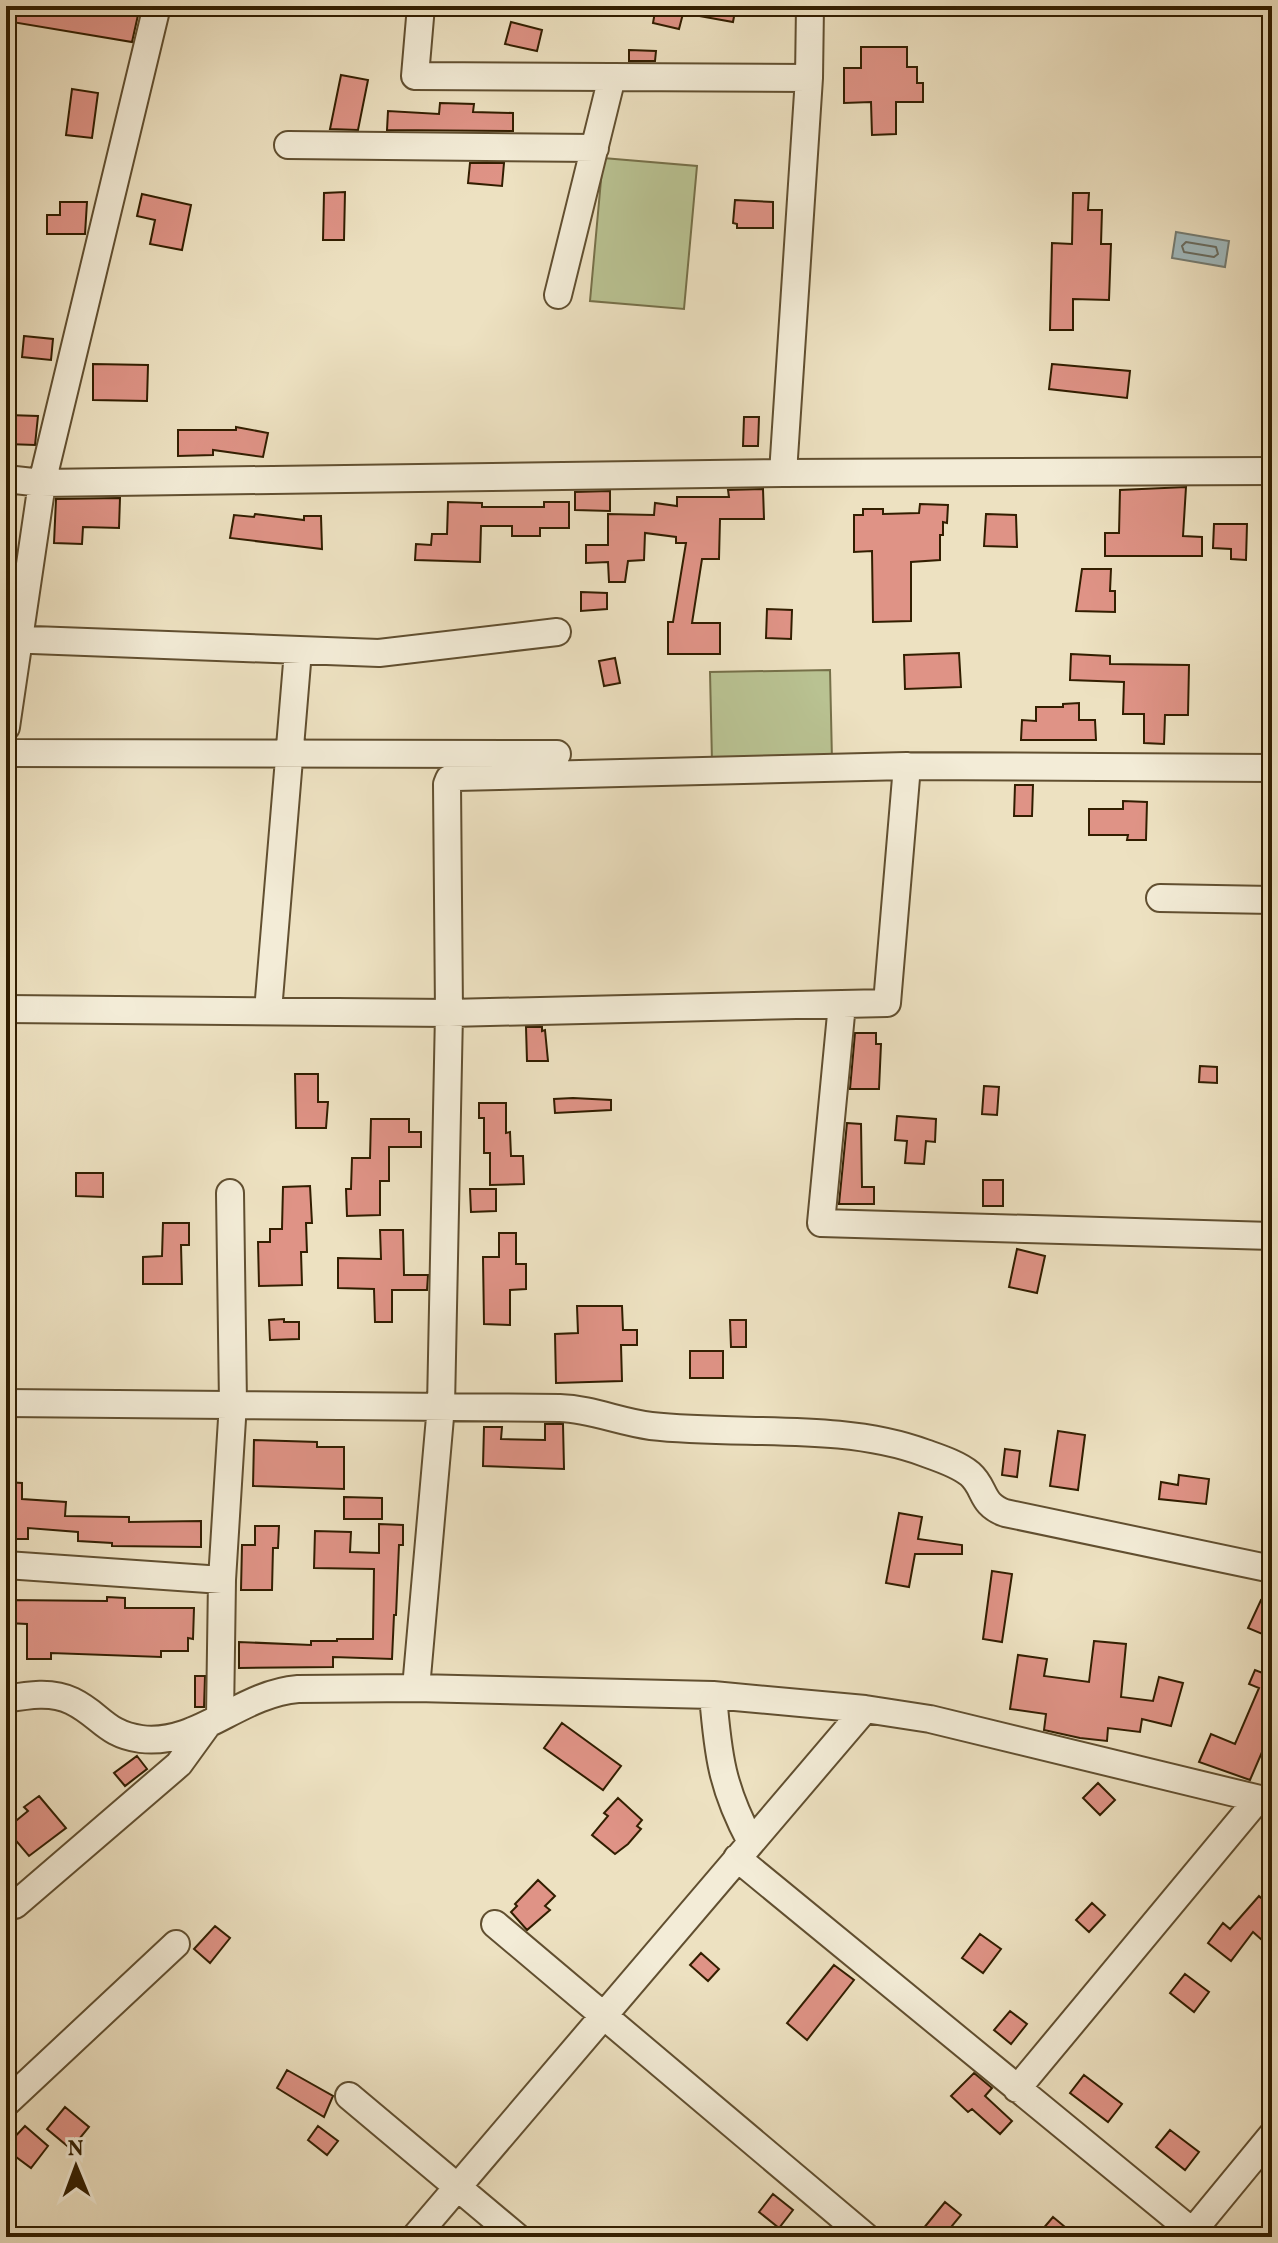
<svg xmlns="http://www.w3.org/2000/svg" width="1278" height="2243" font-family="Vollkorn,serif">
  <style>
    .green { fill: #b9c292; stroke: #767049; stroke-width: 2 }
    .water { fill: #a0babf; stroke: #747c73; stroke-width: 2 }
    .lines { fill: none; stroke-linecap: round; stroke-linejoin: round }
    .shore { stroke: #696c60; stroke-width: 2 }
    .building { fill: #df9386; stroke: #321e00; stroke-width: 2 }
    .minor-casing { stroke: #614f30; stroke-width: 30 }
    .minor { stroke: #f3ecd7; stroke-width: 26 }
  </style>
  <rect width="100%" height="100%" fill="#ede1c1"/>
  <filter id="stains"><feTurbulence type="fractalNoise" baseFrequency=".0025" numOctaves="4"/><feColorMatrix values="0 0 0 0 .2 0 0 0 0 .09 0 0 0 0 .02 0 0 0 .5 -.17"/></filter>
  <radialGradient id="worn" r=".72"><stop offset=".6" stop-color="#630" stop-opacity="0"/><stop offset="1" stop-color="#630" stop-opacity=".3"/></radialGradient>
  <path class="green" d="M603,158L697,166L684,309L590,301Z
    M830,670L832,760L712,762L710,672Z"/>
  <path class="water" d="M1176,232L1229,241L1225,267L1172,258Z"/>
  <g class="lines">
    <path class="shore" d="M1186,242L1216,247L1218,254L1214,257L1184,252L1182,246Z"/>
  </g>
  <path class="building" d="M6,6H140L132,42L6,21Z
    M656,6H685L679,29L653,23Z
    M689,6H736L733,22L688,14Z
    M511,22L542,30L537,51L505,44Z
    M861,47H907V67H917V83H923V102H896V134L872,135L871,102L844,103V68H861Z
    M629,50L656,51L655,61H629Z
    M341,75L368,80L358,130L330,129Z
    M72,89L98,93L92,138L66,135Z
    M440,103L474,104L473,112L513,113V131L387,130L388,111L439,114Z
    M470,163H504L502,186L468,183Z
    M345,192L344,240H323L324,193Z
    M1073,193H1089L1088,210H1102L1101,244H1111L1109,300L1073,299V330H1050L1052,243L1072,244Z
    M142,194L191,205L182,250L150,244L155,220L137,216Z
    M735,200L773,202V228H737V224L733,223Z
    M60,202H87L85,234H47V215H60Z
    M24,336L53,339L51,360L22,357Z
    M93,364L148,365L147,401L93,400Z
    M1052,364L1130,371L1127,398L1049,389Z
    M8,415L38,416L35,445L7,444Z
    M744,417H759L758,446H743Z
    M236,427L268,433L263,457L213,450V455L178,456V430H236Z
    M1186,487L1183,536L1202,537V556H1105V533H1119L1120,490Z
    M763,489L764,519H720L719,559H702L692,623H720V654H668V622H673L686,543H676V537L645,533L644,560L628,561L625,582H609L608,562L586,563V545H608V514L654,515L655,503L677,506V497H729L728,490Z
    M610,491V511L575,510V492Z
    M120,498L119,528L83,527L82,544L54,543L56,499Z
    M448,502L482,503V507H544V502H569V528H540V536H512V526H481L480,562L415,560L416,544L431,545L432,534H447Z
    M920,504L948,505L947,523L943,522V535H940V560L911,562V621L873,622L872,551L854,552V515H863V509H883V514L919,513Z
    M255,514L304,520V516H321L322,549L230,538L234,515L254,517Z
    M986,514L1016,515L1017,547L984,546Z
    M1214,524H1247L1246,560L1231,559V549L1213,548Z
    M1082,569H1111L1110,591H1115V612L1076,611Z
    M581,592L607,593V609L581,611Z
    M767,609L792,610L791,639L766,638Z
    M959,653L961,687L905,689L904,655Z
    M1071,654L1110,656V664L1189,665L1188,715H1165L1164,744L1144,743V714H1123L1124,682L1070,680Z
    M615,658L620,683L604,686L599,661Z
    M1079,703V720H1095L1096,740H1021L1022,720L1036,721V707H1063V704Z
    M1015,785H1033L1032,816H1014Z
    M1123,801L1147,802L1146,840H1127L1128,835H1089V809H1123Z
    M526,1027H542V1031L545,1030L548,1061H527Z
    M855,1033H876V1044H881L879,1089H850Z
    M1200,1066L1217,1067V1083L1199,1082Z
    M295,1074H318V1102H328L326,1128H296Z
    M984,1086L999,1087L997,1115L982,1114Z
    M573,1098L611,1100V1110L555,1113L554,1099Z
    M479,1103H506V1133L510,1132L511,1156H523L524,1184L490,1185V1153H484V1118H479Z
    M897,1116L936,1119L935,1142L926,1141L924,1164L905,1163L907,1141L895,1140Z
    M371,1119H409V1132H421V1147H389V1181H380V1215L347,1216L346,1189H351L352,1158H370Z
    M847,1123L861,1124L862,1187H874V1204H839Z
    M76,1173H103V1197L76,1196Z
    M983,1180H1003V1206H983Z
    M310,1186L312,1223H306L307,1252H301L302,1285L259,1286L258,1242H270V1229H282L283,1187Z
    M470,1189H496V1211L471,1212Z
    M163,1223H189V1245H181L182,1284H143V1257L162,1256Z
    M380,1230H403L404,1275H428L427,1290H392V1322H375L374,1289L338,1288V1258L381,1259Z
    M499,1233H516V1264H526V1289L510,1290V1325L484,1324L483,1257H499Z
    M1017,1249L1045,1256L1037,1293L1009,1287Z
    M577,1306H622L623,1330H637V1345H621L622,1381L556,1383L555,1334L578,1333Z
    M284,1319V1322H299V1339L270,1340L269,1320Z
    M730,1320H746V1347H731Z
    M690,1351H723V1378H690Z
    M545,1424H563L564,1469L483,1466L484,1427H502L501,1439L545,1440Z
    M1058,1431L1085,1435L1078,1490L1050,1486Z
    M254,1440L317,1442V1447H344V1489L253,1486Z
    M1005,1449L1020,1451L1017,1477L1002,1475Z
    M1179,1475L1209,1479L1206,1504L1159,1499L1161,1482L1178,1485Z
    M6,1482L22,1483V1499L66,1502L65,1516L129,1517V1522L201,1521V1547L112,1546V1543L78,1541V1532L28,1528V1539H9L10,1512H6Z
    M344,1497L382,1498V1519H344Z
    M899,1513L922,1517L918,1539L962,1545V1554H915L909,1587L886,1583Z
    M379,1524L403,1525V1545H399L396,1615H394L392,1659L333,1657V1667L239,1668V1642L311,1645V1641H337V1639H373L374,1569L314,1568L315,1531L351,1532L350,1552L379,1553Z
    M255,1526H279L278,1548H273L272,1590H241L242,1545H255Z
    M992,1571L1012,1574L1002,1642L983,1639Z
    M107,1597L125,1598V1608H194L193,1639L188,1638V1651H161V1657L51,1653V1659H27V1624L7,1623V1600L107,1601Z
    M1261,1600L1272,1604V1638L1248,1628Z
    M1094,1641L1126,1644L1121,1697L1153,1701L1159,1677L1183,1683L1171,1726L1142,1719L1140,1732L1108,1728L1107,1741L1080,1738L1044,1730L1046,1714L1010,1709L1018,1655L1047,1659L1044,1676L1089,1682Z
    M1272,1657V1729L1250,1780L1199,1762L1211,1734L1235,1744L1259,1688L1249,1684L1255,1670L1265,1674Z
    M195,1676H205L204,1707H195Z
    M562,1723L621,1766L603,1790L544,1748Z
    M137,1756L147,1769L125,1786L114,1773Z
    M1098,1783L1115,1800L1100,1815L1083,1798Z
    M39,1796L66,1828L29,1856L6,1829L28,1811L24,1807Z
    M618,1798L642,1820L637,1826L641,1829L628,1844L615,1854L592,1835L608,1816L604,1813Z
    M538,1880L555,1896L545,1906L550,1910L527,1930L511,1912L517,1906L515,1904Z
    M1259,1896L1272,1908V1949L1253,1932L1231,1961L1208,1943L1223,1923L1230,1929Z
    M1092,1903L1105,1915L1089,1932L1076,1920Z
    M215,1926L230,1938L210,1963L194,1949Z
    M980,1934L1001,1949L983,1973L962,1958Z
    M701,1953L719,1969L708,1981L690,1965Z
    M834,1965L854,1980L807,2040L787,2023Z
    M1185,1974L1209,1992L1194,2012L1170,1993Z
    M1010,2011L1027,2024L1011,2044L994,2030Z
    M287,2070L333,2096L324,2117L277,2088Z
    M974,2073L992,2088L985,2096L1012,2121L1000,2134L972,2109L968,2112L951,2096Z
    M1084,2075L1122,2104L1108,2122L1070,2093Z
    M65,2107L89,2127L71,2149L47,2129Z
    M25,2126L48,2146L31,2168L8,2151L11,2146L8,2144Z
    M318,2126L338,2141L327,2155L308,2140Z
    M1170,2130L1199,2152L1185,2170L1156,2147Z
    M773,2194L793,2210L779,2228L759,2212Z
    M945,2202L961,2215L943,2237H932L923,2229Z
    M1053,2217L1077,2237H1036Z"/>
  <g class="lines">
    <g class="minor-casing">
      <path id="minor" d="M421,6L415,76L809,78
        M288,145L595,148
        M558,295L612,77
        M783,473L809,78L810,6
        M6,479L42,483L783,473L1272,471
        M6,639L379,653L557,632
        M6,727L42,483L157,6
        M6,753L557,754
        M1160,898L1272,900
        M842,1004L821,1223L1272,1236
        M6,1009L449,1013L887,1003L907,766
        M268,1011L298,651
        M6,1403L560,1408C591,1409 620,1422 651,1426C739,1436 842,1422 925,1453C939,1458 958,1464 970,1474C986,1488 980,1504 1005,1513L1272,1569
        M6,1565L222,1580
        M416,1688L441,1406L449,1013L447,784L449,779L456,777L907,766L1272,768
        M713,1695C718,1756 722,1788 751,1842
        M6,1699C28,1695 52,1691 72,1701C101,1715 105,1734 141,1739C198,1746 239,1694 298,1689L416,1688L713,1695L865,1709L930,1719L1272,1802
        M220,1717L222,1580L233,1403L230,1193
        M737,1858L1199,2237
        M6,1905H15L179,1764L208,1724
        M495,1924L866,2237
        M1017,2089L1258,1799
        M349,2096L517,2237
        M6,2103L176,1944
        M415,2237L865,1709
        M1188,2237L1272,2135"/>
    </g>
    <use href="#minor" class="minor"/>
  </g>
  <rect width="1278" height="2243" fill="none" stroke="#ede1c1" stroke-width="32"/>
  <rect x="8" y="8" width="1262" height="2227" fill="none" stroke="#321e00" stroke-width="4"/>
  <rect x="16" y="16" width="1246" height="2211" fill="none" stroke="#321e00" stroke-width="2"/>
  <g transform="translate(76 2167) rotate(359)" stroke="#f3ecd7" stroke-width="6" paint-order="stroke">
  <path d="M0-6L14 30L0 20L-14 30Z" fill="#321e00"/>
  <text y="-12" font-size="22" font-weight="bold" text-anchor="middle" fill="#321e00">N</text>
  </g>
  <rect width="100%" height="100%" filter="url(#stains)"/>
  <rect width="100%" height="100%" fill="url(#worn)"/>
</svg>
